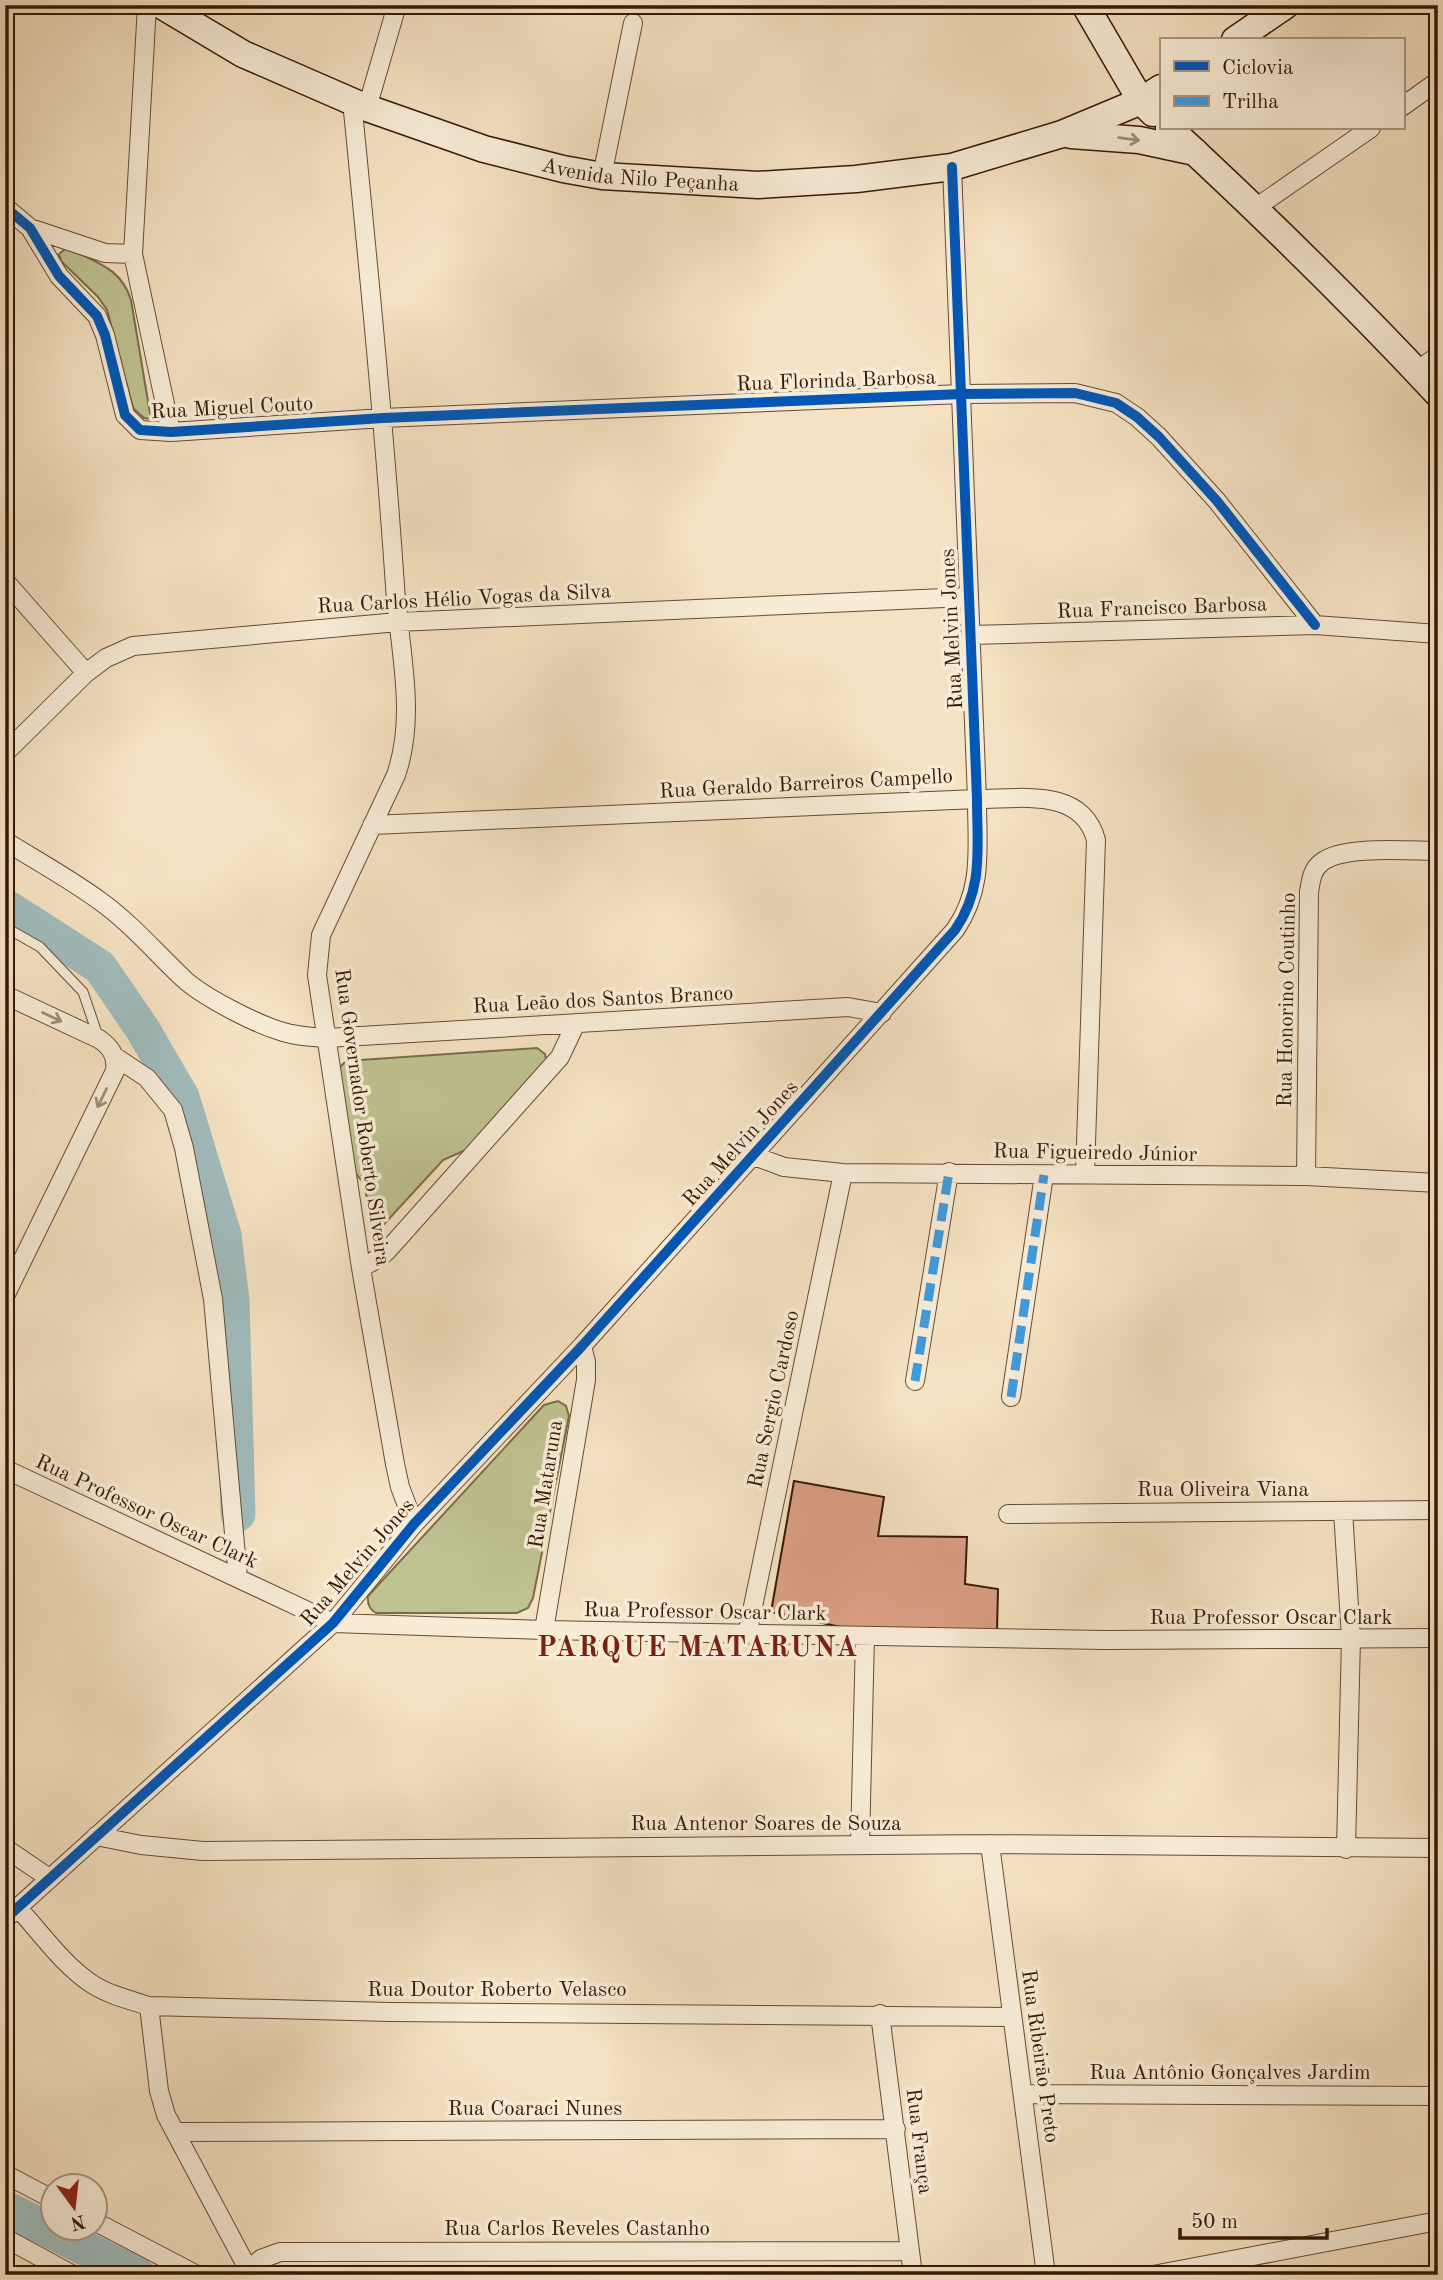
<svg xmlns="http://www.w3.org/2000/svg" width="1443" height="2280" font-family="'Old Standard TT',serif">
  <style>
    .green { fill: #bfc291; stroke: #7a6e4a; stroke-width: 2 }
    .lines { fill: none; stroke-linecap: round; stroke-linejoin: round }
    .river { stroke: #a0bcbd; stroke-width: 35 }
    .building { fill: #db9f85; stroke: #351904; stroke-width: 2 }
    .lane-casing { stroke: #654b34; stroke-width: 11 }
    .street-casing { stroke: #654b34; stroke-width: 20 }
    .secondary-casing { stroke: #351904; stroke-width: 29 }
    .lane { stroke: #f8ecd7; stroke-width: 9 }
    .street { stroke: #f8ecd7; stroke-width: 18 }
    .secondary { stroke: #f8ecd7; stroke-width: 26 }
    .quiet { stroke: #3e9bdd; stroke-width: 9; stroke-dasharray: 18 9; stroke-linecap: butt }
    .cycleway-casing { stroke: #f8ecd7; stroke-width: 15 }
    .cycleway { stroke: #0057b8; stroke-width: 10 }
    .oneway { stroke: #a08d78 }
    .labels { text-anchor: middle; stroke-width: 7; stroke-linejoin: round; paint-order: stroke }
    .street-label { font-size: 21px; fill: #351904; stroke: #f8ecd7 }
    .district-label { font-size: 28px; font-weight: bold; letter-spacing: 2px; fill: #7a1f14; stroke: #f8ecd7 }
  </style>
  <rect width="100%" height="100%" fill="#f5e2c2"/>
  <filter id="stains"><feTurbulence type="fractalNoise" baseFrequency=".00286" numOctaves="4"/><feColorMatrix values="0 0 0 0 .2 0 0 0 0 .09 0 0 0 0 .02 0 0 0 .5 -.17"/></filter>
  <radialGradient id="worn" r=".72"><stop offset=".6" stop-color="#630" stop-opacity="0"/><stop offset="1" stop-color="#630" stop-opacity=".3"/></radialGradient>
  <path class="green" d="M65,249H70C97,263 121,268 131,300L151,419L144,418L133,408L107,310L98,297L61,261L59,254Z
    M537,1048L545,1054L547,1063L468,1149L443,1160L376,1233L373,1231L364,1183L354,1172L338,1069L346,1061Z
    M558,1401L566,1406L569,1416L533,1598L528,1608L517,1613H376C369,1609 367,1604 368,1596L544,1405Z"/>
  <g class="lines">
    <path class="river" d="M5,906L100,967L143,1030L182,1097L224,1235L232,1301L238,1514
      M5,2208L138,2275"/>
  </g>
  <path class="building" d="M794,1481L884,1497L878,1536L967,1537L965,1584L998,1589L997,1631L864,1632L771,1612Z"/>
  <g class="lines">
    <g class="lane-casing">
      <path id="lane" d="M5,927L40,947L83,992L99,1039"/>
    </g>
    <g class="street-casing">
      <path id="street" d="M147,5L133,254L171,432
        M352,101C368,263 384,424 395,586C399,648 417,715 396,775L321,935L317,975L361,1268L395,1464L400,1487L414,1524
        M1403,106L1438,81
        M367,108L397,5
        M602,176L633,23
        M5,207L30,228L59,276L97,316L105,335L125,415L140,430L171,432L383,418L962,394L1075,393L1116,403L1137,417L1159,437L1217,501L1315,625
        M1254,209L1371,128
        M30,228L105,253L133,254
        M1416,371L1438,356
        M5,581L86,673
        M971,635L1315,625L1438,634
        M5,753L86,673L106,658L133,646L398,622L967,597
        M372,825L977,799C1020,799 1082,787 1096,840L1085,1174
        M5,841C37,861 70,879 100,901C132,924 157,954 186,981C206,998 254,1023 280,1031C295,1036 311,1037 327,1038L848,1007L882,1013
        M5,995L99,1039C111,1047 117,1056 115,1071L5,1296
        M114,1056L147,1078L173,1110L184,1148L213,1299L238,1578
        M754,1156L784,1167L843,1173L1306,1176L1438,1183
        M1306,1176L1309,892C1311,880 1312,869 1322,862C1343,845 1410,851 1438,851
        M361,1268L379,1258L387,1251L560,1057L576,1023
        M915,1381L949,1172
        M1011,1397L1044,1175
        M5,1469L333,1623L544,1630L1105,1640L1438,1638
        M1343,1511L1351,1638L1346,1849
        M1008,1514L1438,1510
        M544,1630L586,1380V1362L582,1346
        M747,1635L843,1173
        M96,1836L141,1845L203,1851L990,1844L1438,1848
        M860,1844L865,1636
        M990,1844L1046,2275
        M5,1848L49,1878
        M18,1908C41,1933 63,1965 92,1984C109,1995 130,2000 149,2006L390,2012L1012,2017
        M5,1919L333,1623L414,1524L582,1346L955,930C984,888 977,848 977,799L952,167
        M149,2006L159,2091L166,2115L248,2269
        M880,2014L913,2275
        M1023,2094L1438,2096
        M175,2132L896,2129
        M5,2174L52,2199
        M94,2221L197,2275
        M5,2238L73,2275
        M243,2275L261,2259L280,2252L910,2251
        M1153,2275L1438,2221"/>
    </g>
    <g class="secondary-casing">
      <g id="secondary">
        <path id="s1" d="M161,5L243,54L367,108L484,149L563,169L602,176L758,185L856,179L952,167L1062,134L1141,101L1161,88"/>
        <path d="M1085,5L1141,101L1153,113"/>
        <path d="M1235,40L1286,5"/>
        <path d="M1169,128C1262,214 1352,302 1438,394"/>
        <path d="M1071,135L1139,140L1195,152"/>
      </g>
    </g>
    <use href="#lane" class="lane"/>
    <use href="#street" class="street"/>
    <use href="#secondary" class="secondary"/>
    <path class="quiet" d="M915,1381L949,1172
      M1011,1397L1044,1175"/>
    <g class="cycleway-casing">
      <path id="cycleway" d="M5,207L30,228L59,276L97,316L105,335L125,415L140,430L171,432L383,418L962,394L1075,393L1116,403L1137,417L1159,437L1217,501L1315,625
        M5,1919L333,1623L414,1524L582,1346L955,930C984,888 977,848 977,799L952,167"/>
    </g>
    <use href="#cycleway" class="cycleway"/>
  </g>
  <defs><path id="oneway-shaft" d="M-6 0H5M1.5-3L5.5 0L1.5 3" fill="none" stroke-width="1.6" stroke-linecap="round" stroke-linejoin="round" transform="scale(1.75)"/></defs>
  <g class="oneway">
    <use href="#oneway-shaft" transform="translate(1129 139) rotate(8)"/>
    <use href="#oneway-shaft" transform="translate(52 1017) rotate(25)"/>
    <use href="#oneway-shaft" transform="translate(102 1098) rotate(116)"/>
  </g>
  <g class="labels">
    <g class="street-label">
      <text dy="7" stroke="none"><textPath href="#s1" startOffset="514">Avenida Nilo Peçanha</textPath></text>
      <text transform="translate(836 380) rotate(-2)" y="7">Rua Florinda Barbosa</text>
      <text transform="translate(232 407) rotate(-3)" y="7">Rua Miguel Couto</text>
      <text transform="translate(464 598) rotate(-3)" y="7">Rua Carlos Hélio Vogas da Silva</text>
      <text transform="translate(1162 607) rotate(-2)" y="7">Rua Francisco Barbosa</text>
      <text transform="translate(951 629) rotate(-93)" y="7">Rua Melvin Jones</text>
      <text transform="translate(806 783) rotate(-3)" y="7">Rua Geraldo Barreiros Campello</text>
      <text transform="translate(603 999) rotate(-3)" y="7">Rua Leão dos Santos Branco</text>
      <text transform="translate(1286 1000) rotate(-89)" y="7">Rua Honorino Coutinho</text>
      <text transform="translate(363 1117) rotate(82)" y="7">Rua Governador Roberto Silveira</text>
      <text transform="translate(740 1143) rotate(-48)" y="7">Rua Melvin Jones</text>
      <text transform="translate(1095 1152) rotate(1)" y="7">Rua Figueiredo Júnior</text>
      <text transform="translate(773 1399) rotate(-78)" y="7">Rua Sergio Cardoso</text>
      <text transform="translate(545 1484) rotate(-81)" y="7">Rua Mataruna</text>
      <text x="1223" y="1496">Rua Oliveira Viana</text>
      <text transform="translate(147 1511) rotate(25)" y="7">Rua Professor Oscar Clark</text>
      <text transform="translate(357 1562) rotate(-49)" y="7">Rua Melvin Jones</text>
      <text transform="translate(705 1611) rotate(1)" y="7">Rua Professor Oscar Clark</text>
      <text x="1271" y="1624">Rua Professor Oscar Clark</text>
      <text x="766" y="1830">Rua Antenor Soares de Souza</text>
      <text x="497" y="1996">Rua Doutor Roberto Velasco</text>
      <text transform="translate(1041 2056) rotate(82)" y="7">Rua Ribeirão Preto</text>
      <text x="1230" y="2079">Rua Antônio Gonçalves Jardim</text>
      <text x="535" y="2115">Rua Coaraci Nunes</text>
      <text transform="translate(920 2141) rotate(83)" y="7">Rua França</text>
      <text x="577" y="2235">Rua Carlos Reveles Castanho</text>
    </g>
    <g class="district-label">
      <text x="698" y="1656">PARQUE MATARUNA</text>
    </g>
  </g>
  <rect width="1443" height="2280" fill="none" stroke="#f5e2c2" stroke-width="28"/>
  <rect x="7" y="7" width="1429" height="2266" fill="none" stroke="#351904" stroke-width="3.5"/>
  <rect x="14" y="14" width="1415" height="2252" fill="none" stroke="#351904" stroke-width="2"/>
  <rect x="1160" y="38" width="245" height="91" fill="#f8ecd7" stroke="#aa9883" stroke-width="2"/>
  <rect x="1174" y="61" width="35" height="10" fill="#0057b8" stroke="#aa9883" stroke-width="2"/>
  <text x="1222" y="74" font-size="21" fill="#351904">Ciclovia</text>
  <rect x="1174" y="96" width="35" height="10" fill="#3e9bdd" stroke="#aa9883" stroke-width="2"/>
  <text x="1222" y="108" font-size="21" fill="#351904">Trilha</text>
  <g transform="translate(74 2207) rotate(165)"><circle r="33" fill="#f8ecd7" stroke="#aa9883" stroke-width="2"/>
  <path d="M0-5L12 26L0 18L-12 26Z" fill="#8f2418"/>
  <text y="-10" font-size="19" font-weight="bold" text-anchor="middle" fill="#351904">N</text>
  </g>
  <path d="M1180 2228v10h147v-10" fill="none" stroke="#351904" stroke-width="3.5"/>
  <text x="1191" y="2228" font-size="21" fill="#351904" stroke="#f8ecd7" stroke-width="5" paint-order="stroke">50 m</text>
  <rect width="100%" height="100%" filter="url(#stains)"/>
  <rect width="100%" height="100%" fill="url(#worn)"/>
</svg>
